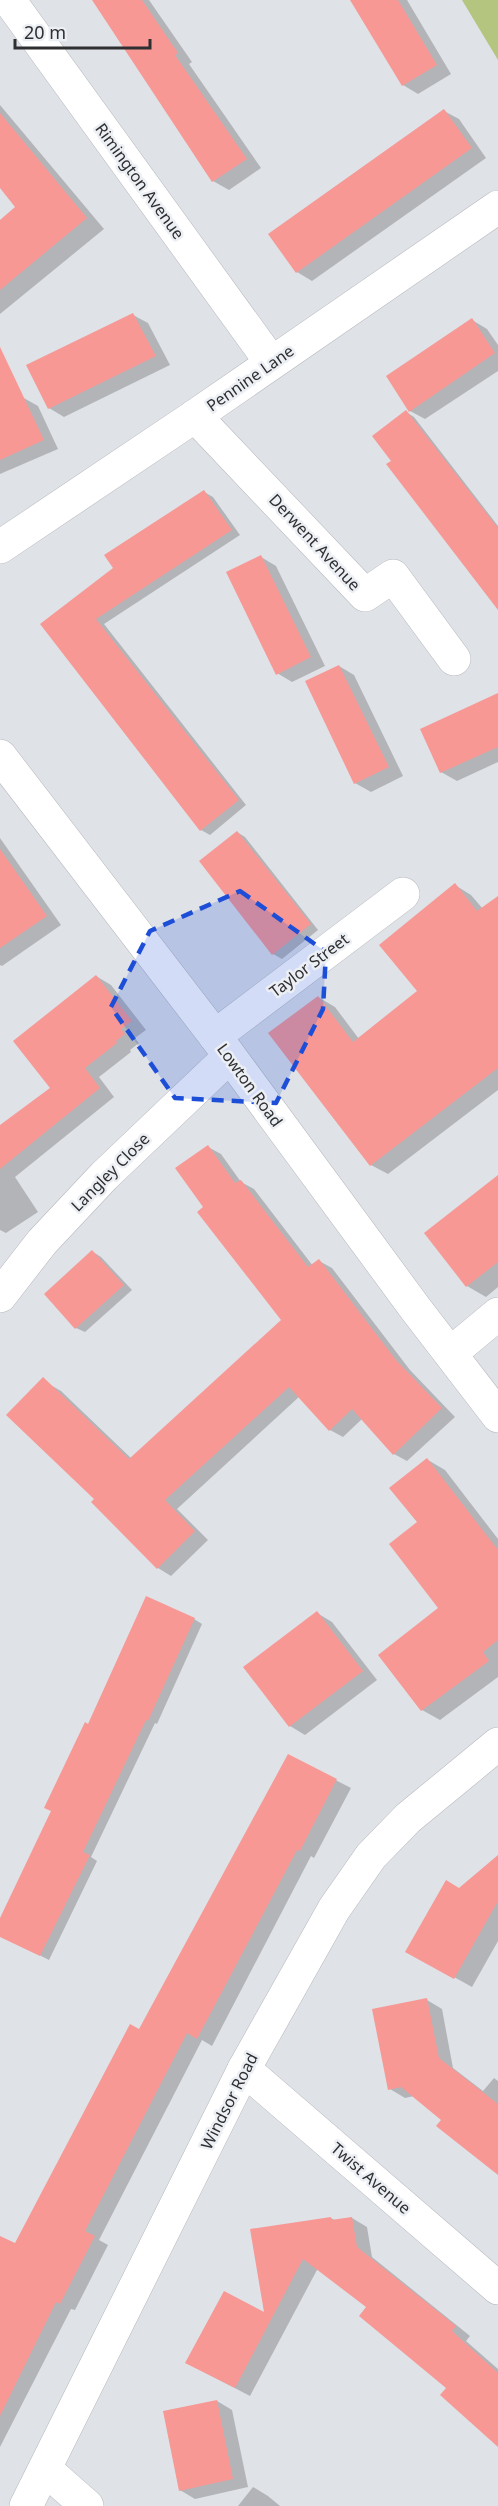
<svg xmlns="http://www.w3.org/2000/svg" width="498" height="2506" viewBox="0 0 498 2506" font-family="'Noto Sans',sans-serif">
  <rect width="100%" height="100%" fill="#dfe2e7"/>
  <!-- green -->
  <polygon fill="#b4c580" points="462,0 498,0 498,60"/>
  <!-- shadow -->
  <g fill="#0003">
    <polygon points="93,0 149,0 192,62 189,64 261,168 229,190 213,181"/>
    <polygon points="352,0 407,0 451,74 418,94 403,85"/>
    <polygon points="0,105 104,229 0,314 0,222 17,207 0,186"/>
    <polygon points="444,111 459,119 486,158 312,281 297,272"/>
    <polygon points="133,315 148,323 170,365 64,417 49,408"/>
    <polygon points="472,320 487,329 498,345 498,371 425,419 410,411"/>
    <polygon points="22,397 38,406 58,449 0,474 0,407"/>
    <polygon points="406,412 414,417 498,526 498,608 393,461"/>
    <polygon points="204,492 213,497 240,535 104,624 246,805 210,835 201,830 42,625 115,568"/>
    <polygon points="261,557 276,566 325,666 292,682 277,673"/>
    <polygon points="339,666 354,675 403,776 371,792 355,783"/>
    <polygon points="498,695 498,762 457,781 441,772"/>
    <polygon points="237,832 245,837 318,930 282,959 273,954 201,861"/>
    <polygon points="0,838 61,925 2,966 0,965"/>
    <polygon points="455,885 471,895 483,909 498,898 498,1090 388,1174 371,1165 318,997 335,1007 359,1039 419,991"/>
    <polygon points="96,976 111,985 146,1030 135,1038 139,1043 130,1050 131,1052 99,1077 114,1097 15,1177 38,1212 6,1233 0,1230 0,1127 52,1088"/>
    <polygon points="208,1147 221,1154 241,1182 254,1189 313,1266 319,1261 332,1268 410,1370 455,1417 407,1461 394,1454 362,1419 343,1437 330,1430 300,1396 177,1509 208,1540 171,1576 158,1568 93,1502 96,1499 47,1383 61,1391 131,1458 283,1320 205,1208"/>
    <polygon points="498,1177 498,1287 486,1297 467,1286"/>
    <polygon points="93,1252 101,1257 132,1290 85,1332 76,1328"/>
    <polygon points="428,1460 445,1470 498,1539 498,1677 440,1720 422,1710 440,1608"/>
    <polygon points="317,1613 332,1622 377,1680 305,1735 290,1726"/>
    <polygon points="194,1619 202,1624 157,1724 155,1723 91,1857 97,1861 49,1960 0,1935 0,1921 53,1811 89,1726"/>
    <polygon points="289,1756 351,1788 314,1858 311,1856 212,2046 202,2040 99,2240 108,2245 75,2310 71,2309 0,2447 0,2293"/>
    <polygon points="498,1857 498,1941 472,1987 407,1951 459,1890"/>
    <polygon points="427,2000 442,2009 453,2068 483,2091 494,2078 498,2081 498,2173 443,2120 414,2096 405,2098 390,2089"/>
    <polygon points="331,2218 336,2221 352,2218 367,2227 372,2257 470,2336 466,2341 498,2369 498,2445 448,2388 368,2307 318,2268 250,2396 202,2371 266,2314 252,2231"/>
    <polygon points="217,2401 232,2410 248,2487 195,2499 180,2490"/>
    <polygon points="253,2487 268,2496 280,2506 238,2506"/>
  </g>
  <!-- building -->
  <g fill="#f79895">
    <polygon points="92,0 142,0 178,53 175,55 247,159 212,182"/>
    <polygon points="350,0 398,0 437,65 402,86"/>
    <polygon points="444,109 472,148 296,273 268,234"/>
    <polygon points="0,113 87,218 0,290 0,220 15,207 0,188"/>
    <polygon points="133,313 156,356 48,409 26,365"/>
    <polygon points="472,318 495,353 409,412 386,376"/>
    <polygon points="0,347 44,440 0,460"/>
    <polygon points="406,410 498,528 498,610 386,464 391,461 372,436"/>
    <polygon points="204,490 232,530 96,619 239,800 200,831 40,624 113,568 104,555"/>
    <polygon points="261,555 311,657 276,675 226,572"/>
    <polygon points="339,665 389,767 354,784 305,681"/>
    <polygon points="498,693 498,747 440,773 420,729"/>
    <polygon points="237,831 311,924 272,955 199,861"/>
    <polygon points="0,849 47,916 0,948"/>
    <polygon points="455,883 477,911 498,896 498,1068 370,1166 268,1033 318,996 353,1042 417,991 379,945"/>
    <polygon points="96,975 132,1021 121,1029 125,1034 116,1041 117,1043 85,1068 100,1088 0,1169 0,1125 50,1088 13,1041"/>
    <polygon points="208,1145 235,1183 241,1180 308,1267 319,1259 396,1360 442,1408 393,1455 352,1409 329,1431 289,1387 165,1500 195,1531 157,1569 91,1502 94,1499 6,1415 43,1377 129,1459 281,1320 197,1212 203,1207 175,1168"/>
    <polygon points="498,1175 498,1262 466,1287 424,1233"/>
    <polygon points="92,1250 124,1285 75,1329 44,1294"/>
    <polygon points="427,1458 498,1550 498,1640 483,1652 489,1661 421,1711 378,1655 438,1608 389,1544 417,1522 389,1488"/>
    <polygon points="146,1596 195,1618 148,1721 146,1720 83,1852 90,1855 40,1956 0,1937 0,1918 51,1811 44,1808 85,1722 88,1724"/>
    <polygon points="317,1611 363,1671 289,1727 243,1667"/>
    <polygon points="288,1754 337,1779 300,1851 297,1850 197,2039 187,2033 85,2231 95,2236 60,2304 56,2302 0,2416 0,2236 15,2243 130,2024 139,2029"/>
    <polygon points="498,1855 498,1901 454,1979 405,1952 446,1880 459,1888"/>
    <polygon points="427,1998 439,2058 498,2104 498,2175 436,2126 441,2120 401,2087 388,2090 372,2009"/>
    <polygon points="331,2217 331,2220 352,2217 357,2247 456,2326 452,2331 498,2373 498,2447 440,2395 446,2388 359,2316 366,2307 303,2259 235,2388 185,2363 224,2291 264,2312 250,2229"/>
    <polygon points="217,2400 233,2479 179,2491 163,2411"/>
  </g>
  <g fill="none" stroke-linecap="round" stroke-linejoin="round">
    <defs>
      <g id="minor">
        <polyline points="9,0 271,362"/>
        <polyline points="195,416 365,595 393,576 454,659"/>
        <polyline points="0,547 195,416 498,207"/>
        <polyline points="215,1036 403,894"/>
        <polyline points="0,1296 42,1242 104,1176 229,1057"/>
        <polyline points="451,1353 498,1314"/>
        <polyline points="244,2069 498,2288"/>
        <polyline points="45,2469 87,2506"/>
        <polyline points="26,2506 244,2069 334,1909 371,1856 408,1818 498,1744"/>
      </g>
      <polyline id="secondary" points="0,756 215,1036 415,1308 498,1416"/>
    </defs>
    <!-- minor casing -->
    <use href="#minor" stroke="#b6b8bd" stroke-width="34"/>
    <!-- secondary casing -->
    <use href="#secondary" stroke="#b6b8bd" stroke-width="34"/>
    <!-- minor -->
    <use href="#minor" stroke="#fff" stroke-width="33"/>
    <!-- secondary -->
    <use href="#secondary" stroke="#fff" stroke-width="33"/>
  </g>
  <!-- marked area -->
  <path fill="#1d4ed8" fill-opacity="0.2" stroke="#1d4ed8" stroke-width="4.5" stroke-dasharray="12 8" stroke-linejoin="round" d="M240 891 326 952 323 1009 276 1103 175 1098 111 1007 150 931Z"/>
  <g text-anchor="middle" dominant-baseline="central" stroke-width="5" stroke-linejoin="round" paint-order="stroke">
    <!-- street labels -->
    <g font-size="16" fill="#2e2f31" stroke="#eceff4">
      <text transform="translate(140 181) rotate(54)">Rimington Avenue</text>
      <text transform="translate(250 378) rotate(-35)">Pennine Lane</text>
      <text transform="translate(315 542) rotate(47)">Derwent Avenue</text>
      <text transform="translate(309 965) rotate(-37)">Taylor Street</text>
      <text transform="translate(250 1085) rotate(54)">Lowton Road</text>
      <text transform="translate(110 1172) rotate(-45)">Langley Close</text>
      <text transform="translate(229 2101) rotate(-63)">Windsor Road</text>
      <text transform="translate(371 2178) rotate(41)">Twist Avenue</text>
    </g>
  </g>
  <!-- scale -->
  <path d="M15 39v9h135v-9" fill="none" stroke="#2e2f31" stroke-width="3"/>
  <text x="24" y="39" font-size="18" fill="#2e2f31" stroke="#eceff4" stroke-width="4.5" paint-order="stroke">20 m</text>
</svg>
